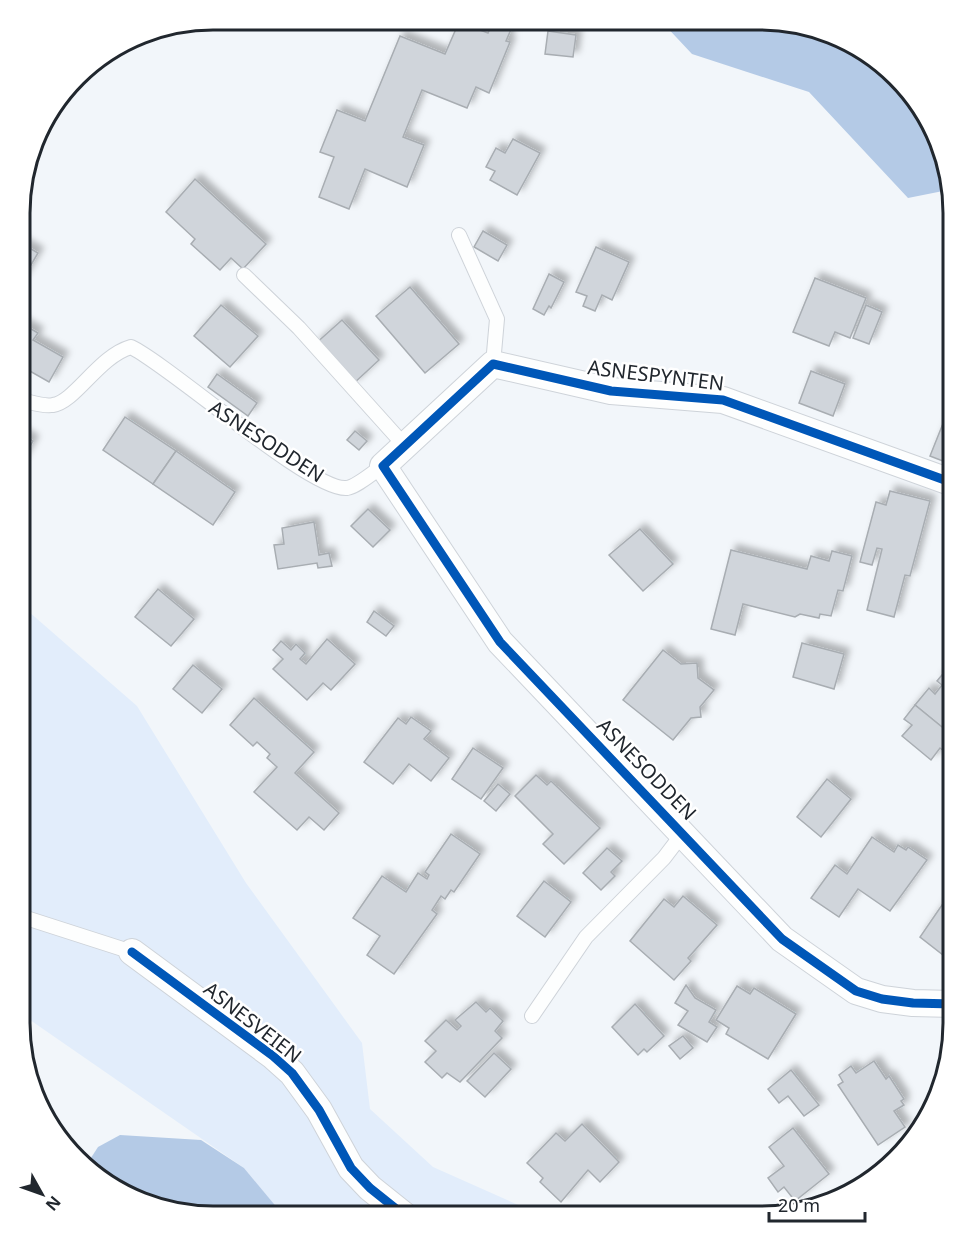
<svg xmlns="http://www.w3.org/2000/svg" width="973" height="1236" viewBox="0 0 973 1236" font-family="'Noto Sans',sans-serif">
  <defs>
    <filter id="shadow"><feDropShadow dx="5.5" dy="-5.5" stdDeviation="3" flood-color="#0004"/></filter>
  </defs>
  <rect width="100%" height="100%" fill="#f2f6fa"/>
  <!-- green -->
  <polygon fill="#e2edfb" points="20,604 137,706 246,883 362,1043 370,1109 433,1167 543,1216 284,1216 244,1168 20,1013"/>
  <!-- water -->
  <g fill="#b4cae6">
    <polygon points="661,21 786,21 868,52 928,116 948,190 908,198 809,92 692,54"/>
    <polygon points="120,1135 201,1140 244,1168 284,1216 200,1216 106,1184 87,1164 98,1147"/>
  </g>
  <!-- building -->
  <g fill="#d0d5db" stroke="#a8adb2" stroke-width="1.5" filter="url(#shadow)">
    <polygon points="494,20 515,20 506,41 510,42 489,93 476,87 467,108 422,90 403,137 424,145 407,187 365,169 349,209 319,197 334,157 320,152 337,110 365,121 400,36 445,54 459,22 488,33"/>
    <polygon points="548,31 576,35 573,57 545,54"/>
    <polygon points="513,139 540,153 517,195 490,180 495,171 486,167 496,148 505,153"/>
    <polygon points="195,179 266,244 243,269 231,258 220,270 191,244 195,239 166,212"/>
    <polygon points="483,231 507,245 498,261 474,247"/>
    <polygon points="21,243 38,253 21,282"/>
    <polygon points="596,247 629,262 612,300 602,295 595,311 583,306 587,296 576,292"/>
    <polygon points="549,274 564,282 551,308 549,306 544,315 533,309"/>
    <polygon points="815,278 866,298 850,338 835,332 829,346 793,332"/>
    <polygon points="410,287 459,344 425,373 376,316"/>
    <polygon points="221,305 258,336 230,367 194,336"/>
    <polygon points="866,305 882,312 869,344 853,338"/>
    <polygon points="342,320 379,360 352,385 314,345"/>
    <polygon points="21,323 38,333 33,340 63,357 49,382 21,366"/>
    <polygon points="811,371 845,384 833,416 799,403"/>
    <polygon points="217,374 257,403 248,416 208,387"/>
    <polygon points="125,417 176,451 153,484 103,450"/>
    <polygon points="944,421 953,425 953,465 930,456"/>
    <polygon points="355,431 367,441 359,450 347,440"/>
    <polygon points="21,433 33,441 21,463"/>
    <polygon points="176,451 235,492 213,525 153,484"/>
    <polygon points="890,491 930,501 910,576 905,575 894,617 867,610 882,549 877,548 872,565 860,562 876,502 886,505"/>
    <polygon points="368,509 390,530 373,547 351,526"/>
    <polygon points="314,522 319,555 329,553 332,566 318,568 317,563 278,569 274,545 284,544 282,528"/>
    <polygon points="640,529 673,564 643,591 609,555"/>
    <polygon points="731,550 807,569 811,556 829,561 832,551 852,556 843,591 838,590 831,616 820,614 819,618 800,614 795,617 743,604 735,635 711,629"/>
    <polygon points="158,589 194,619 171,646 135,617"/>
    <polygon points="374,611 394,626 386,636 367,622"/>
    <polygon points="327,639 355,664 331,690 323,683 307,700 273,669 283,659 273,650 281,641 291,650 296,644 305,653 300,659 306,664"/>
    <polygon points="802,643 844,654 834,689 793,677"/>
    <polygon points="663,650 681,664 697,663 698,678 714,690 700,707 701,717 691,718 673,740 623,700"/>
    <polygon points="951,664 953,666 953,694 937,681"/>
    <polygon points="193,665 222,689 202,713 173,689"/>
    <polygon points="942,685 953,694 953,736 915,705 929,688 935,694"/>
    <polygon points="254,698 314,752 295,773 339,813 324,830 309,817 297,830 254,792 277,767 267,758 270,754 257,742 253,746 230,725"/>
    <polygon points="915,705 953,736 953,754 951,757 940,748 931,760 902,736 912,725 904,719"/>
    <polygon points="411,717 431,731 424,739 449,758 431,781 409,764 393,784 364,762 398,718 406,724"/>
    <polygon points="473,748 503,768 481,799 452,779"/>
    <polygon points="536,775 547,785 551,781 600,828 564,864 543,844 553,834 515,796"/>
    <polygon points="827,779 851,799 821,837 797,817"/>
    <polygon points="498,784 510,794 496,811 484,801"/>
    <polygon points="451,834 480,854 454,892 451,890 445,899 441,896 432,910 437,914 394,974 367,955 380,936 353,918 382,876 406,892 418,873 427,879 429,875 425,872"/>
    <polygon points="872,837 894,852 898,845 906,850 908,847 927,860 890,911 858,889 839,917 811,898 835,865 847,874"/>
    <polygon points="607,848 622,861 611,872 615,876 601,890 583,873"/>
    <polygon points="544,881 571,902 545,937 517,916"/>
    <polygon points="953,889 953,961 952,962 920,937"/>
    <polygon points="683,896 717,925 688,958 691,961 674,980 630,941 664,899 674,907"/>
    <polygon points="686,985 695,998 716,1010 709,1022 717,1027 707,1042 678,1025 688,1011 675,1003"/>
    <polygon points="737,986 750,994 754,988 796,1014 768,1059 726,1034 729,1028 716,1020"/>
    <polygon points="476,1002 486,1012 490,1008 503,1021 495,1031 502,1038 460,1082 447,1073 442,1078 425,1062 436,1051 425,1041 446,1020 457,1030 461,1026 455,1020"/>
    <polygon points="635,1004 664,1036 647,1052 644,1049 638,1055 612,1027"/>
    <polygon points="683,1036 693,1048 680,1059 669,1046"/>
    <polygon points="494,1053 511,1069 485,1097 467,1081"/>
    <polygon points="874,1061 886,1079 889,1076 904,1099 901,1101 904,1105 894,1111 905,1127 878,1145 838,1085 843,1082 839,1075 851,1066 856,1073"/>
    <polygon points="791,1070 819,1105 804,1116 788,1096 779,1103 768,1089"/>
    <polygon points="582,1124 619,1162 600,1182 588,1170 561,1202 540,1182 543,1178 527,1163 556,1133 565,1141"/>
    <polygon points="793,1128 829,1174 795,1201 784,1187 778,1192 768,1178 784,1166 769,1147"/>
  </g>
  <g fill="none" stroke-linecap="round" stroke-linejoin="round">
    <defs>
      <g id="service">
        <polyline points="459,235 497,319 493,364"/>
        <polyline points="244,275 299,328 405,446"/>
        <path d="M21 400C31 402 43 407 53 405 75 402 99 356 131 347 172 367 312 492 347 488 358 486 373 472 383 466"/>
        <polyline points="20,916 132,952"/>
        <polyline points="532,1016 586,937 664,858 683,833"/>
      </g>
      <g id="minor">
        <polyline points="132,952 273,1056 292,1073 319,1110 351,1168 370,1188 405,1216"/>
        <polyline points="953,1004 913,1003 882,999 856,991 782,939 500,642 383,466 493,364 611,391 723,400 953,483"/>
      </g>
    </defs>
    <!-- service casing -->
    <use href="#service" stroke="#ced3d9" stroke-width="16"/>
    <!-- minor casing -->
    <use href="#minor" stroke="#ced3d9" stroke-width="28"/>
    <!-- service -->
    <use href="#service" stroke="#fdfefe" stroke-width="14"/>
    <!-- minor -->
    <use href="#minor" stroke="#fdfefe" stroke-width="26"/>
    <defs>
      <g id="cycleway">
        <polyline points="132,952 273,1056 292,1073 319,1110 351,1168 370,1188 405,1216"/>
        <polyline points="953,1004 913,1003 882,999 856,991 782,939 500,642 383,466 493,364 611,391 723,400 953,483"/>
      </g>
    </defs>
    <!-- cycleway casing -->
    <use href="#cycleway" stroke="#fff" stroke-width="13"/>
    <!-- cycleway -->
    <use href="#cycleway" stroke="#0057b8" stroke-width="9"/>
  </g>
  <g text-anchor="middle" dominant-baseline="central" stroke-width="5" stroke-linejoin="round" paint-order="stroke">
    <!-- street labels -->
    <g font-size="20" fill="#21272e" stroke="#fff">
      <text transform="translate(656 375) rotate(7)">ASNESPYNTEN</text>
      <text transform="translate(267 441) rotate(33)">ASNESODDEN</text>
      <text transform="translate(647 769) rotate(46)">ASNESODDEN</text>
      <text transform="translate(253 1022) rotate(38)">ASNESVEIEN</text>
    </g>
  </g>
  <!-- crop -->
  <path d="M0 0H973V1236H0ZM213 30H760A183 183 0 0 1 943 213V1023A183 183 0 0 1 760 1206H213A183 183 0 0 1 30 1023V213A183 183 0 0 1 213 30Z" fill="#fff" fill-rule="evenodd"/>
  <path fill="none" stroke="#21272e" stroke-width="3" d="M213 30H760A183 183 0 0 1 943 213V1023A183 183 0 0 1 760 1206H213A183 183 0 0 1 30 1023V213A183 183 0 0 1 213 30Z"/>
  <!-- north arrow -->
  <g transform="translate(42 1194) rotate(130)" stroke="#ffffff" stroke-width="4.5" paint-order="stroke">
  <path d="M0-4.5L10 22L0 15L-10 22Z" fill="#21272e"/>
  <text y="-9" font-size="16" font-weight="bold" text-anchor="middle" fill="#21272e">N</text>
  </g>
  <!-- scale -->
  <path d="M769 1212v9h96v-9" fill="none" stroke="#21272e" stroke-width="3"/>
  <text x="778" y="1212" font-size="18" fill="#21272e" stroke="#ffffff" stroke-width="4.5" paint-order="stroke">20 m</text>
</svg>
